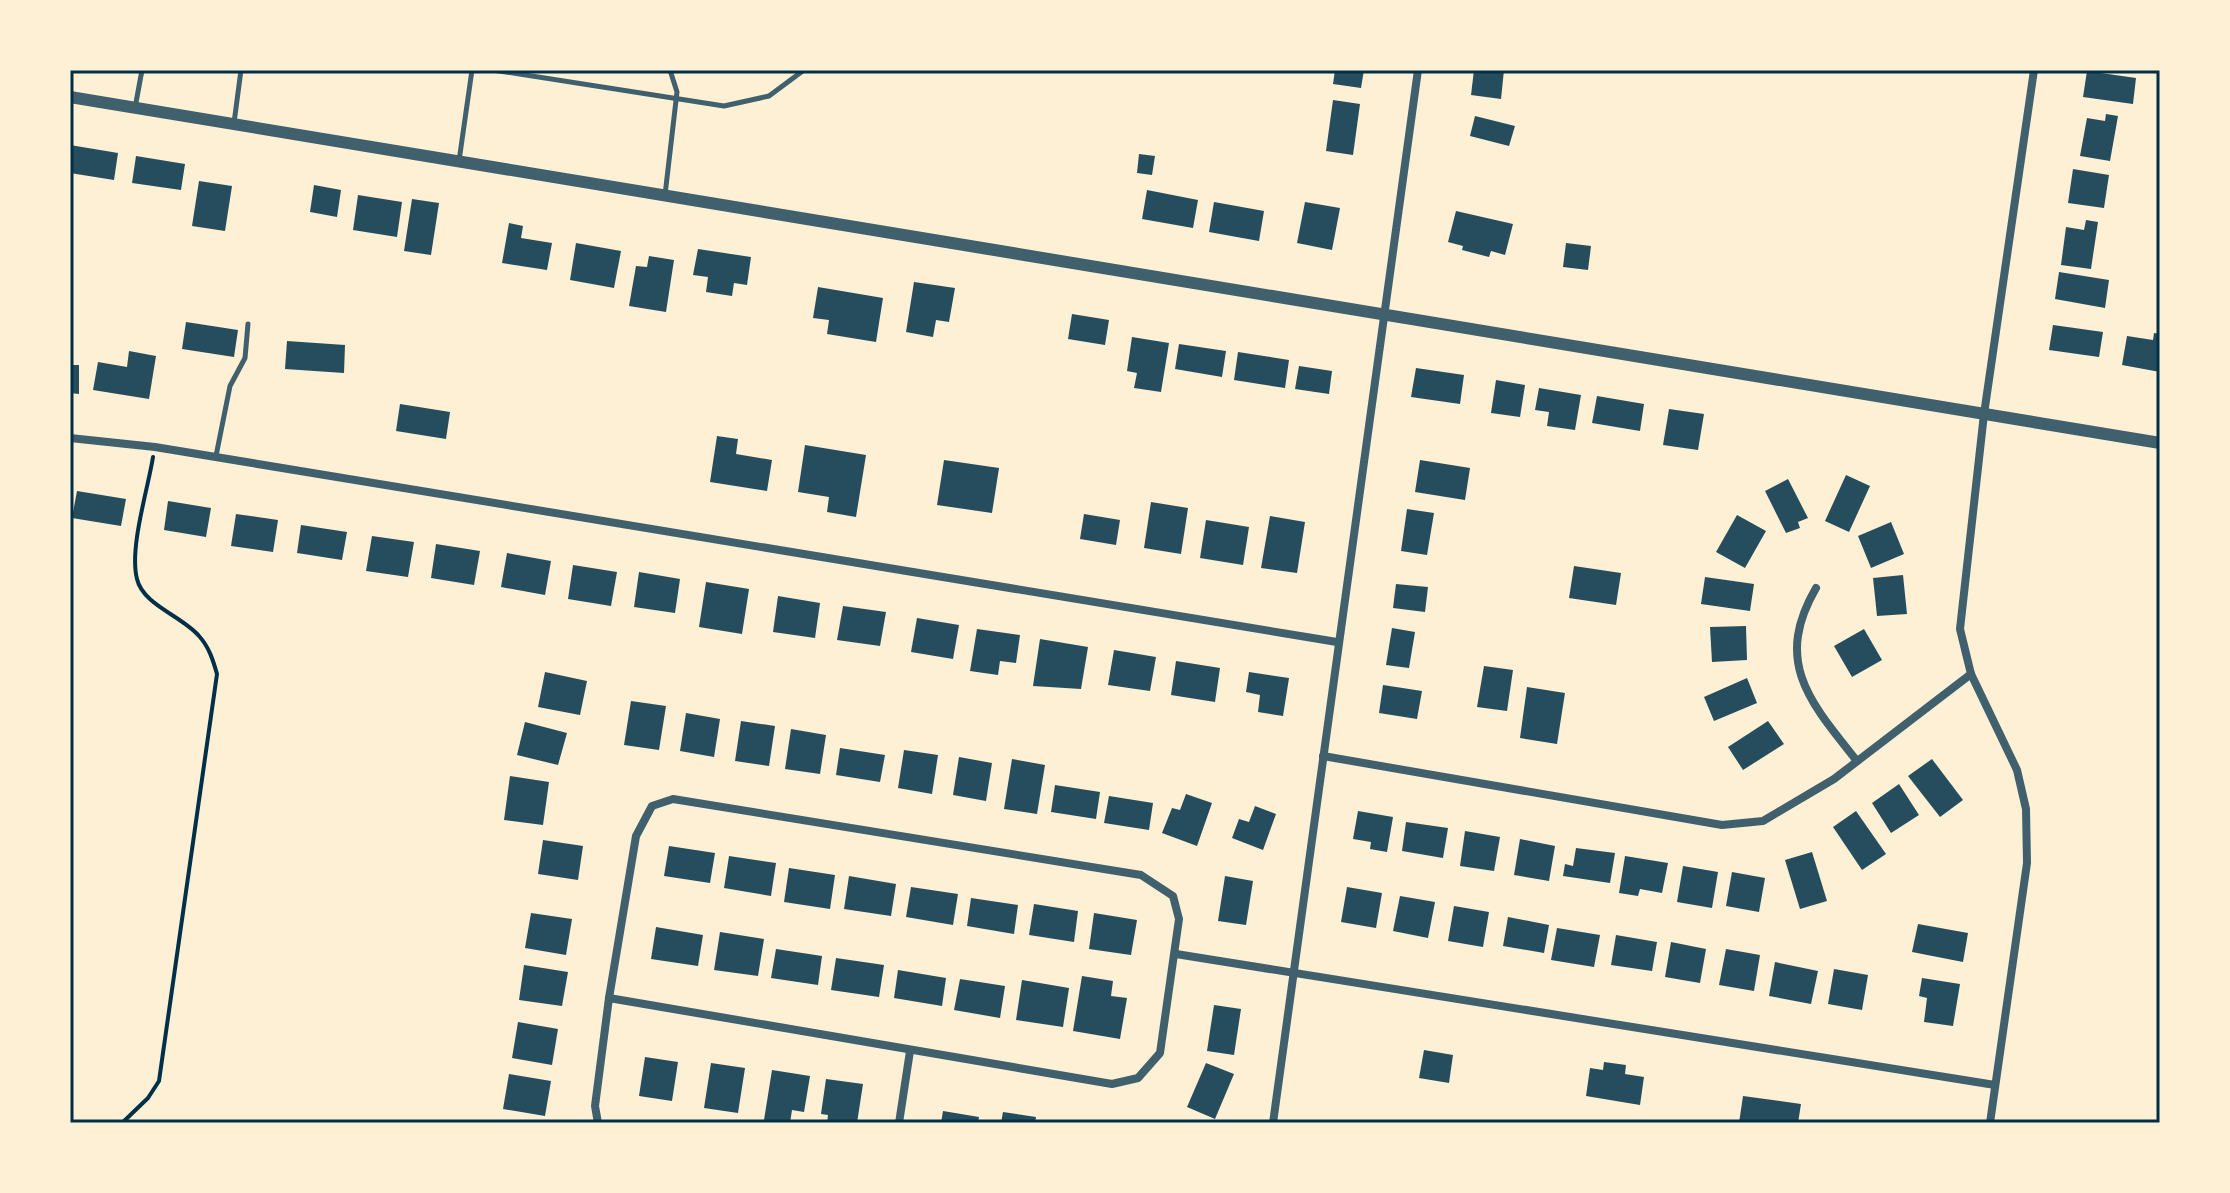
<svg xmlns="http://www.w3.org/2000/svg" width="2230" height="1193" viewBox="0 0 2230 1193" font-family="Helvetica,sans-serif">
  <rect width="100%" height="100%" fill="#fdf0d5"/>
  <!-- building -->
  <g fill="#264d5e">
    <polygon points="1335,70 1364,70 1361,88 1333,84"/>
    <polygon points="1474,70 1504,70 1501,99 1471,95"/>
    <polygon points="2087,71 2136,78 2133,104 2083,97"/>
    <polygon points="1333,100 1360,104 1353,155 1326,151"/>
    <polygon points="2106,114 2118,116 2110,161 2080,156 2087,118 2105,121"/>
    <polygon points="1475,116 1515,126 1509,146 1470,136"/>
    <polygon points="70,145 118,153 114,180 70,173"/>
    <polygon points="1139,154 1155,156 1152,175 1137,173"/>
    <polygon points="136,156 185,164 181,190 132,183"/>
    <polygon points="2073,169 2109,175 2104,208 2068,203"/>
    <polygon points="199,181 232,186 225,231 192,226"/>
    <polygon points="314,185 341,190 337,217 310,212"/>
    <polygon points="1147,190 1198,200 1193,228 1142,219"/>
    <polygon points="358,195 402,202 397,237 353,230"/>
    <polygon points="412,199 439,203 431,255 404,251"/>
    <polygon points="1214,202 1264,211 1259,241 1209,232"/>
    <polygon points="1305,202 1340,208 1332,250 1297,243"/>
    <polygon points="1456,211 1513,224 1505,255 1491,251 1489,257 1462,250 1463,246 1448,242"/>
    <polygon points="2086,220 2098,222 2091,269 2061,265 2066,227 2084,230"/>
    <polygon points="509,223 523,226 521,238 552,243 547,270 502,263"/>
    <polygon points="576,243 621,251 614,288 570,280"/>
    <polygon points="1566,243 1591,246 1588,270 1563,267"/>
    <polygon points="698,249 751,257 747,285 734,283 732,296 706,292 708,277 693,275"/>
    <polygon points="649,256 674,260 666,312 629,306 636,266 647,267"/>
    <polygon points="2059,272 2109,280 2105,308 2055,299"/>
    <polygon points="914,282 955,288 949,322 936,320 933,337 906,332"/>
    <polygon points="818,287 883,298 876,342 827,334 829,320 813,318"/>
    <polygon points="1072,314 1109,320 1105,345 1068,339"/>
    <polygon points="186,322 238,330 234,357 182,349"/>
    <polygon points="2053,325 2103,332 2099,357 2049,350"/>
    <polygon points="2154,333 2160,334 2160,372 2122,365 2127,336 2153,340"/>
    <polygon points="1132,337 1169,343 1161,392 1134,388 1137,373 1127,371"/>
    <polygon points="287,341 345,345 344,373 285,369"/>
    <polygon points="1179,344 1226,351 1222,377 1175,369"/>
    <polygon points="129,351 156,356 149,399 93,390 98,362 127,367"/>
    <polygon points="1238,352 1289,360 1285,388 1234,380"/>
    <polygon points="70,365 79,365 79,394 70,393"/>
    <polygon points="1299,366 1332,371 1329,394 1295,389"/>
    <polygon points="1416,368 1464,375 1460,404 1411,397"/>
    <polygon points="1496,380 1525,385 1520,417 1491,413"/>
    <polygon points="1539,388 1581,395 1575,430 1547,426 1549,412 1535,410"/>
    <polygon points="1597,396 1644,404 1640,431 1592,423"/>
    <polygon points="400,404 450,412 446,439 396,431"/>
    <polygon points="1669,409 1704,414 1698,450 1663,445"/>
    <polygon points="717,436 738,439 736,454 772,460 767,491 710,482"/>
    <polygon points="805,445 866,455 856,517 827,512 829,497 798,492"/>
    <polygon points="944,460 999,468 992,513 937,505"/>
    <polygon points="1420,460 1470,468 1465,500 1415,492"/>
    <polygon points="1846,475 1870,486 1849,532 1825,521"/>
    <polygon points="1788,479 1808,518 1798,522 1800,528 1786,533 1765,491"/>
    <polygon points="77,491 126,499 121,526 72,518"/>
    <polygon points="168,501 211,508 206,537 164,530"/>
    <polygon points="1151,502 1188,508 1181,554 1144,548"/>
    <polygon points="1407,509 1434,513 1427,555 1401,551"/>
    <polygon points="236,514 278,520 273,552 231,546"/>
    <polygon points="1084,514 1120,520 1116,545 1080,539"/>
    <polygon points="1737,515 1766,531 1745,568 1716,552"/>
    <polygon points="1270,516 1305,522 1297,573 1261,568"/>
    <polygon points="1206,520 1249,527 1243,565 1200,558"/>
    <polygon points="1891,522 1904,554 1871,568 1858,536"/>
    <polygon points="301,525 347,532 342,560 297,553"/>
    <polygon points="372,536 414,542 408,577 366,571"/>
    <polygon points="436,544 480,551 474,585 431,578"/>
    <polygon points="507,553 551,561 545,595 501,587"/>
    <polygon points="573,565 617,572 611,606 568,599"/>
    <polygon points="1574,566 1621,573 1616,605 1569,598"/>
    <polygon points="639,572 680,579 675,613 634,607"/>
    <polygon points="1903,575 1907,614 1877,616 1873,578"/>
    <polygon points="1705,577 1754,584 1750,611 1701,604"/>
    <polygon points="706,582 749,589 742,634 699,627"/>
    <polygon points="1396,584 1428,587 1425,612 1393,608"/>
    <polygon points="778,596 820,603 815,638 773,632"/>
    <polygon points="843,606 886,612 880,646 837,640"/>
    <polygon points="917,618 959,625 953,659 911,652"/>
    <polygon points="1746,626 1747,660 1712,662 1710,627"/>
    <polygon points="1392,628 1415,632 1409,668 1386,665"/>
    <polygon points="977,629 1020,635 1016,663 1000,661 998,675 970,671"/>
    <polygon points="1864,629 1882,660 1852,677 1834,646"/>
    <polygon points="1040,639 1088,647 1081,689 1033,686"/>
    <polygon points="1114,650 1156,657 1150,691 1108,685"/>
    <polygon points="1176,661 1220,668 1215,702 1171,695"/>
    <polygon points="1484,666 1513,670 1507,711 1477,707"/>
    <polygon points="545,672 587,681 580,715 538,707"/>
    <polygon points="1249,672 1289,678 1283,716 1258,712 1260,695 1246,692"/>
    <polygon points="1747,678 1757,703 1714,721 1704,697"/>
    <polygon points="1383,685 1422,691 1417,719 1379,713"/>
    <polygon points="1527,687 1565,693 1557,744 1520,738"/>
    <polygon points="631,701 666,706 659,750 624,745"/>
    <polygon points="686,713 720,719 714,757 680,751"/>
    <polygon points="741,721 775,726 769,766 735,761"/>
    <polygon points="1768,721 1784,744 1743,770 1728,747"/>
    <polygon points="525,722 567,733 558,765 517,755"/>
    <polygon points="791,729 826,735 820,774 785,769"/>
    <polygon points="840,748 885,755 880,782 836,775"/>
    <polygon points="904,750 938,755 932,794 898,788"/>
    <polygon points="959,757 992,763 986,801 953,795"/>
    <polygon points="1012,759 1045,765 1037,814 1004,809"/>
    <polygon points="1932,759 1963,800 1940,817 1908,776"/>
    <polygon points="510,776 549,782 543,825 504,820"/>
    <polygon points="1899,784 1919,815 1891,833 1872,803"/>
    <polygon points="1055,785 1100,792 1096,819 1051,812"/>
    <polygon points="1186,794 1212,803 1197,846 1162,833 1172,808 1180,810"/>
    <polygon points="1109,796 1153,803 1149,830 1104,823"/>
    <polygon points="1255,806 1276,814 1263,850 1232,838 1239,819 1249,822"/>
    <polygon points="1358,811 1393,817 1387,852 1370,849 1371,842 1353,839"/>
    <polygon points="1856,811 1886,854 1862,870 1833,827"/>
    <polygon points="1406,822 1448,828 1443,858 1402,851"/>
    <polygon points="1465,831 1500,837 1494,871 1460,866"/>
    <polygon points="1520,839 1555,846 1549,881 1514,875"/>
    <polygon points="543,840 583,846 578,880 538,874"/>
    <polygon points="669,846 715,853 710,883 664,876"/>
    <polygon points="1576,848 1615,853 1610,883 1563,876 1565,864 1573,866"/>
    <polygon points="1812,852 1827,901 1800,909 1785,860"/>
    <polygon points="729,856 776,863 771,896 724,888"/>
    <polygon points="1625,856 1668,863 1662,893 1640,889 1638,896 1619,893"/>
    <polygon points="1683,866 1718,872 1712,908 1677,902"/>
    <polygon points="789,868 835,875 830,909 784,902"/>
    <polygon points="1732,872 1765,878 1759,912 1726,906"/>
    <polygon points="849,876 896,884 891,916 844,909"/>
    <polygon points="1225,876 1253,881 1246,925 1218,921"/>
    <polygon points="911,887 958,894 953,925 906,917"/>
    <polygon points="1347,887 1382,893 1376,928 1341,922"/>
    <polygon points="1400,896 1435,902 1428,938 1393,931"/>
    <polygon points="971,898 1018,905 1014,934 967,926"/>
    <polygon points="1034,904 1078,911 1074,942 1029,935"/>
    <polygon points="1454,906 1489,912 1483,947 1448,941"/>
    <polygon points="531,913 572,919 566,955 525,948"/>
    <polygon points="1094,913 1137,920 1131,955 1089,949"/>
    <polygon points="1508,917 1549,925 1544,953 1503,946"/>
    <polygon points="1918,924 1968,933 1963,962 1912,952"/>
    <polygon points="656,927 703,935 698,966 651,959"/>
    <polygon points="1557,928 1600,935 1594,967 1551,960"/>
    <polygon points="720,932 764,939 758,976 714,970"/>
    <polygon points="1616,935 1657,942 1652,971 1611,965"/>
    <polygon points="1671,942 1706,949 1700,983 1665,977"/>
    <polygon points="776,949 822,956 818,985 771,978"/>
    <polygon points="1726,949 1760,955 1754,991 1719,985"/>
    <polygon points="836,958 884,965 879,997 831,990"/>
    <polygon points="1775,962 1818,971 1811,1004 1769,996"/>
    <polygon points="524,965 568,972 562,1006 519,1000"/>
    <polygon points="1834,969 1868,975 1862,1010 1828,1004"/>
    <polygon points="898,970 946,978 942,1006 894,998"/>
    <polygon points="1082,976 1113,981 1111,996 1127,998 1120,1039 1073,1031"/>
    <polygon points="1922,978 1960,984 1953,1026 1924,1022 1927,998 1919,996"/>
    <polygon points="960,979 1005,986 1000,1018 954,1010"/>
    <polygon points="1022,980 1069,988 1063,1027 1016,1020"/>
    <polygon points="1214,1005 1241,1009 1234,1055 1207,1051"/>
    <polygon points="518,1022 558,1029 552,1065 512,1058"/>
    <polygon points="1424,1050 1453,1055 1449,1083 1419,1078"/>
    <polygon points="645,1057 678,1062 672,1101 639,1096"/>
    <polygon points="1604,1062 1626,1065 1625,1074 1644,1077 1640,1105 1586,1096 1590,1068 1603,1070"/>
    <polygon points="711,1063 745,1068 738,1113 704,1108"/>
    <polygon points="1206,1063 1234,1074 1215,1119 1187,1107"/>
    <polygon points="772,1070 810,1076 804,1112 792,1110 790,1123 764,1120"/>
    <polygon points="509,1074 551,1081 545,1116 503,1109"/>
    <polygon points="826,1079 863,1084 857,1123 827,1123 828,1115 821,1114"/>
    <polygon points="1743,1096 1801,1104 1798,1123 1739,1123"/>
    <polygon points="943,1111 979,1117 978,1123 941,1123"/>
    <polygon points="1003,1112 1036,1117 1035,1123 1001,1123"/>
  </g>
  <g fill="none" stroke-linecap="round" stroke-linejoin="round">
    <!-- path -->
    <path stroke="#003049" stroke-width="4" d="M122 1123 148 1098 159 1081 217 674C213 660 209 647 199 636 182 616 143 605 137 579 129 548 148 489 153 457"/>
    <!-- service -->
    <g stroke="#3f606c" stroke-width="5">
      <polyline points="493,70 724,106 769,96 804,70"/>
      <polyline points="135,108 142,70"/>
      <polyline points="234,123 241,70"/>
      <polyline points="459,161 472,70"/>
      <polyline points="665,195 677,92 670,70"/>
      <polyline points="216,456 230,386 245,358 248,324"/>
    </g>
    <!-- minor -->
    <g stroke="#3f606c" stroke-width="8">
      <polyline points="70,438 155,447 1337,642"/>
      <path d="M1816 588C1773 662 1810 702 1857 761"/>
      <polyline points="1323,756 1722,825 1763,821 1834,779 1971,674"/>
      <polygon points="673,799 1141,875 1173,896 1179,919 1160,1053 1138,1078 1112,1084 609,998 636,836 652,806"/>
      <polyline points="1176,954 1995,1085"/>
      <polyline points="598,1123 595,1106 609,998"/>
      <polyline points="899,1123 910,1051"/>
      <polyline points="1273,1123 1418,70"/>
      <polyline points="1990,1123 2027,863 2026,809 2017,770 1971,674 1960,629 1984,414 2034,70"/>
    </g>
    <!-- tertiary -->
    <polyline stroke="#3f606c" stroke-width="12" points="70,97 2160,443"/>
  </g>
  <!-- border -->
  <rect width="2230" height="1193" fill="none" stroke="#fdf0d5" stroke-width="144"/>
  <rect x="72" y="72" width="2086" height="1049" fill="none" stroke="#003049" stroke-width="3"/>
</svg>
